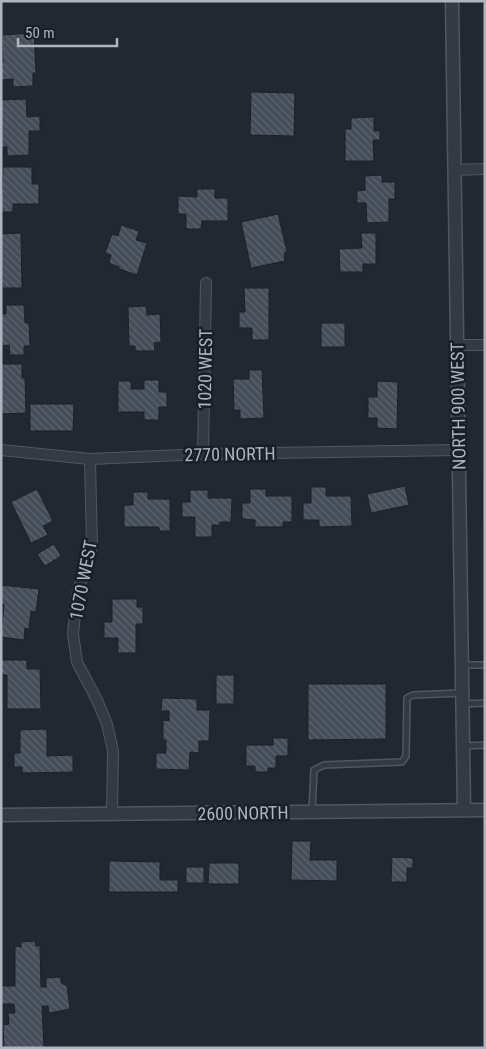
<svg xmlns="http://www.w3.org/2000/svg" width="486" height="1049" viewBox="0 0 486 1049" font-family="'Roboto Condensed',sans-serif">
  <defs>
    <pattern id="building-back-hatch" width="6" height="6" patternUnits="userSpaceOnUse" patternTransform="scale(1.25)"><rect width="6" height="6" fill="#454d59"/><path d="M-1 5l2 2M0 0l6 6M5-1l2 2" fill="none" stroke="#5d646f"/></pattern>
  </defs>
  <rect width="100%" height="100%" fill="#212832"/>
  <!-- building -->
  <g fill="url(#building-back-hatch)" stroke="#1c2129">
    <polygon points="34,33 36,73 33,73 33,86 13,87 13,79 1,80 1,63 3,63 2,35"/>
    <polygon points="251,92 295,93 294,136 250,135"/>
    <polygon points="26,99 27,117 40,116 40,131 29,131 29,155 7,156 7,147 1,147 1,100"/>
    <polygon points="374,117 374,131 380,131 380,140 373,140 374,161 345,161 345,129 351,129 351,118"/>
    <polygon points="3,167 32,167 32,184 39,184 39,204 13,204 13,212 1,212"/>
    <polygon points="382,175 382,182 395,182 395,199 389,199 389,222 367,223 366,203 357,203 357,191 365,190 365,176"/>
    <polygon points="197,189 215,189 215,198 228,198 228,221 202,221 201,229 186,229 186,214 178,214 178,196 197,197"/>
    <polygon points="278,214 287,252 284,253 285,261 251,268 241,222"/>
    <polygon points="121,225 139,231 136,240 147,243 137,275 119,269 119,267 109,263 111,255 105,253 112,234 118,236"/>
    <polygon points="21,233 22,288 2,288 1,234"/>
    <polygon points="361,233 376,233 376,264 363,264 363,272 340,272 339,249 362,248"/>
    <polygon points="244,288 269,288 269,340 252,340 252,328 239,328 239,312 245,312"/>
    <polygon points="6,305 24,305 25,323 29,323 30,346 24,346 24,355 10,355 9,345 1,346 1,314 6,314"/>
    <polygon points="146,306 147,315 160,314 161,342 154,343 155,351 135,351 135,346 129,346 128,307"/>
    <rect x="321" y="323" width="24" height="24"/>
    <polygon points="1,364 22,364 22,378 25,378 26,413 1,414"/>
    <polygon points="249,370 262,370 264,418 240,419 240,410 234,410 233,379 249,379"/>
    <polygon points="144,380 159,380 159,392 167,392 167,407 159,407 159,420 144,420 144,412 118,412 118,381 131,381 131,389 144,389"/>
    <polygon points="377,381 398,382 397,429 377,428 377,418 368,418 368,397 377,397"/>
    <polygon points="30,404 74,404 73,431 30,431"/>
    <rect x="483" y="478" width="2" height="47"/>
    <polygon points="405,486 409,505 371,513 367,494"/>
    <polygon points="311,487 326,487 326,496 351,496 352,526 319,527 319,520 303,520 303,503 311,503"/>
    <polygon points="37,489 53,521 43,526 48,535 31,543 11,502"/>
    <polygon points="250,489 266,489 266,496 292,496 292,522 283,522 283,527 255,527 255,520 242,519 242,503 250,503"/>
    <polygon points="190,490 208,490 208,498 232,498 231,522 220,522 220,525 212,525 212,537 195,537 195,517 182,517 182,502 190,502"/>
    <polygon points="133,492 148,492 148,499 170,499 170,531 159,531 159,527 124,527 124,505 133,505"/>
    <polygon points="54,544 61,556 45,566 37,554"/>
    <polygon points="1,585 39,589 36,612 31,611 29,629 25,628 24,640 1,637 4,604 1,604"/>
    <polygon points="112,599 137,599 137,607 143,607 143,624 136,624 136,653 118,653 118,638 104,638 104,622 112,622"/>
    <polygon points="1,660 27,660 27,669 40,669 41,709 7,709 7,675 1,675"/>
    <rect x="216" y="675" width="18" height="29"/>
    <polygon points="308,684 386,684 386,739 308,740"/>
    <polygon points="162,698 197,699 197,710 210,710 209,741 199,741 199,753 190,752 189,770 156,769 156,753 166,753 166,740 163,740 163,720 169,721 169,711 161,711"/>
    <polygon points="47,729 47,756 73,755 73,772 22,773 22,767 14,767 14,753 20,753 20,730"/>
    <polygon points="273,738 288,738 288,756 276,756 276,768 268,768 268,772 255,772 255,766 246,766 246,745 273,745"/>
    <polygon points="292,841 311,841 310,860 337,860 337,881 291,880"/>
    <polygon points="392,857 413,858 413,868 407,868 407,882 391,882"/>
    <polygon points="109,861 160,862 160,880 178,880 178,892 109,892"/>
    <polygon points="209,863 239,863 239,884 208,884"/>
    <rect x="186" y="867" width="18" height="16"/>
    <polygon points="35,941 36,946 40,946 41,987 46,987 46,978 61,977 61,983 67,986 70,1009 49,1013 48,1006 42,1006 44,1048 4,1048 3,1025 9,1024 8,1013 15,1013 14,1004 1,1004 1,986 15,986 15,946 21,947 21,942"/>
  </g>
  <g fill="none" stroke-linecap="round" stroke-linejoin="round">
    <defs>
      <g id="service">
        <polyline points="462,665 485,665"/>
        <polyline points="463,704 485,703"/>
        <polyline points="464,746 485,745"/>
        <polyline points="312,811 314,770 324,765 402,762 406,756 407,698 413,695 462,693"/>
      </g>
      <g id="minor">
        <polyline points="454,170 485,169"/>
        <polyline points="457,345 485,345"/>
        <polyline points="1,450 90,459 203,454 458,450"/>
        <polyline points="203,454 206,283"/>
        <polyline points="90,459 92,547 77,594 73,634 77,662 97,700 107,724 113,751 112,814"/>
      </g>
      <g id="tertiary">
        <polyline points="452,1 464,810"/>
        <polyline points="1,815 485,810"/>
      </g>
    </defs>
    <!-- service casing -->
    <use href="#service" stroke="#515761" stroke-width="8"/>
    <!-- minor casing -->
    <use href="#minor" stroke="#515761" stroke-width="12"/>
    <!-- tertiary casing -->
    <use href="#tertiary" stroke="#515761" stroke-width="15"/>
    <!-- service -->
    <use href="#service" stroke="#343a43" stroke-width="5"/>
    <!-- minor -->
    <use href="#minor" stroke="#343a43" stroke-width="10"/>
    <!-- tertiary -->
    <use href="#tertiary" stroke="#343a43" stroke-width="12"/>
  </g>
  <g text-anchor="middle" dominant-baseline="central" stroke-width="5" stroke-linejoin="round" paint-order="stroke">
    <!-- street labels -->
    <g font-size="18" fill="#aeb4c0" stroke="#1a1f27">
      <text transform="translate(205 369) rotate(-89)">1020 WEST</text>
      <text transform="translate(458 406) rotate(-91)">NORTH 900 WEST</text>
      <text transform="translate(230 454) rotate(-1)">2770 NORTH</text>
      <text transform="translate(83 580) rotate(-79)">1070 WEST</text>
      <text transform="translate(243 813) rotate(-1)">2600 NORTH</text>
    </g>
  </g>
  <!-- border -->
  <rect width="486" height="1049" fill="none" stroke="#aeb4c0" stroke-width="5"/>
  <!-- scale -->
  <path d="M18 38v8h99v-8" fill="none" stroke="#aeb4c0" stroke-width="2.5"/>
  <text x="25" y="38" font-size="15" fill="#aeb4c0" stroke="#1a1f27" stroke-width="4" paint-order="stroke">50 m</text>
</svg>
